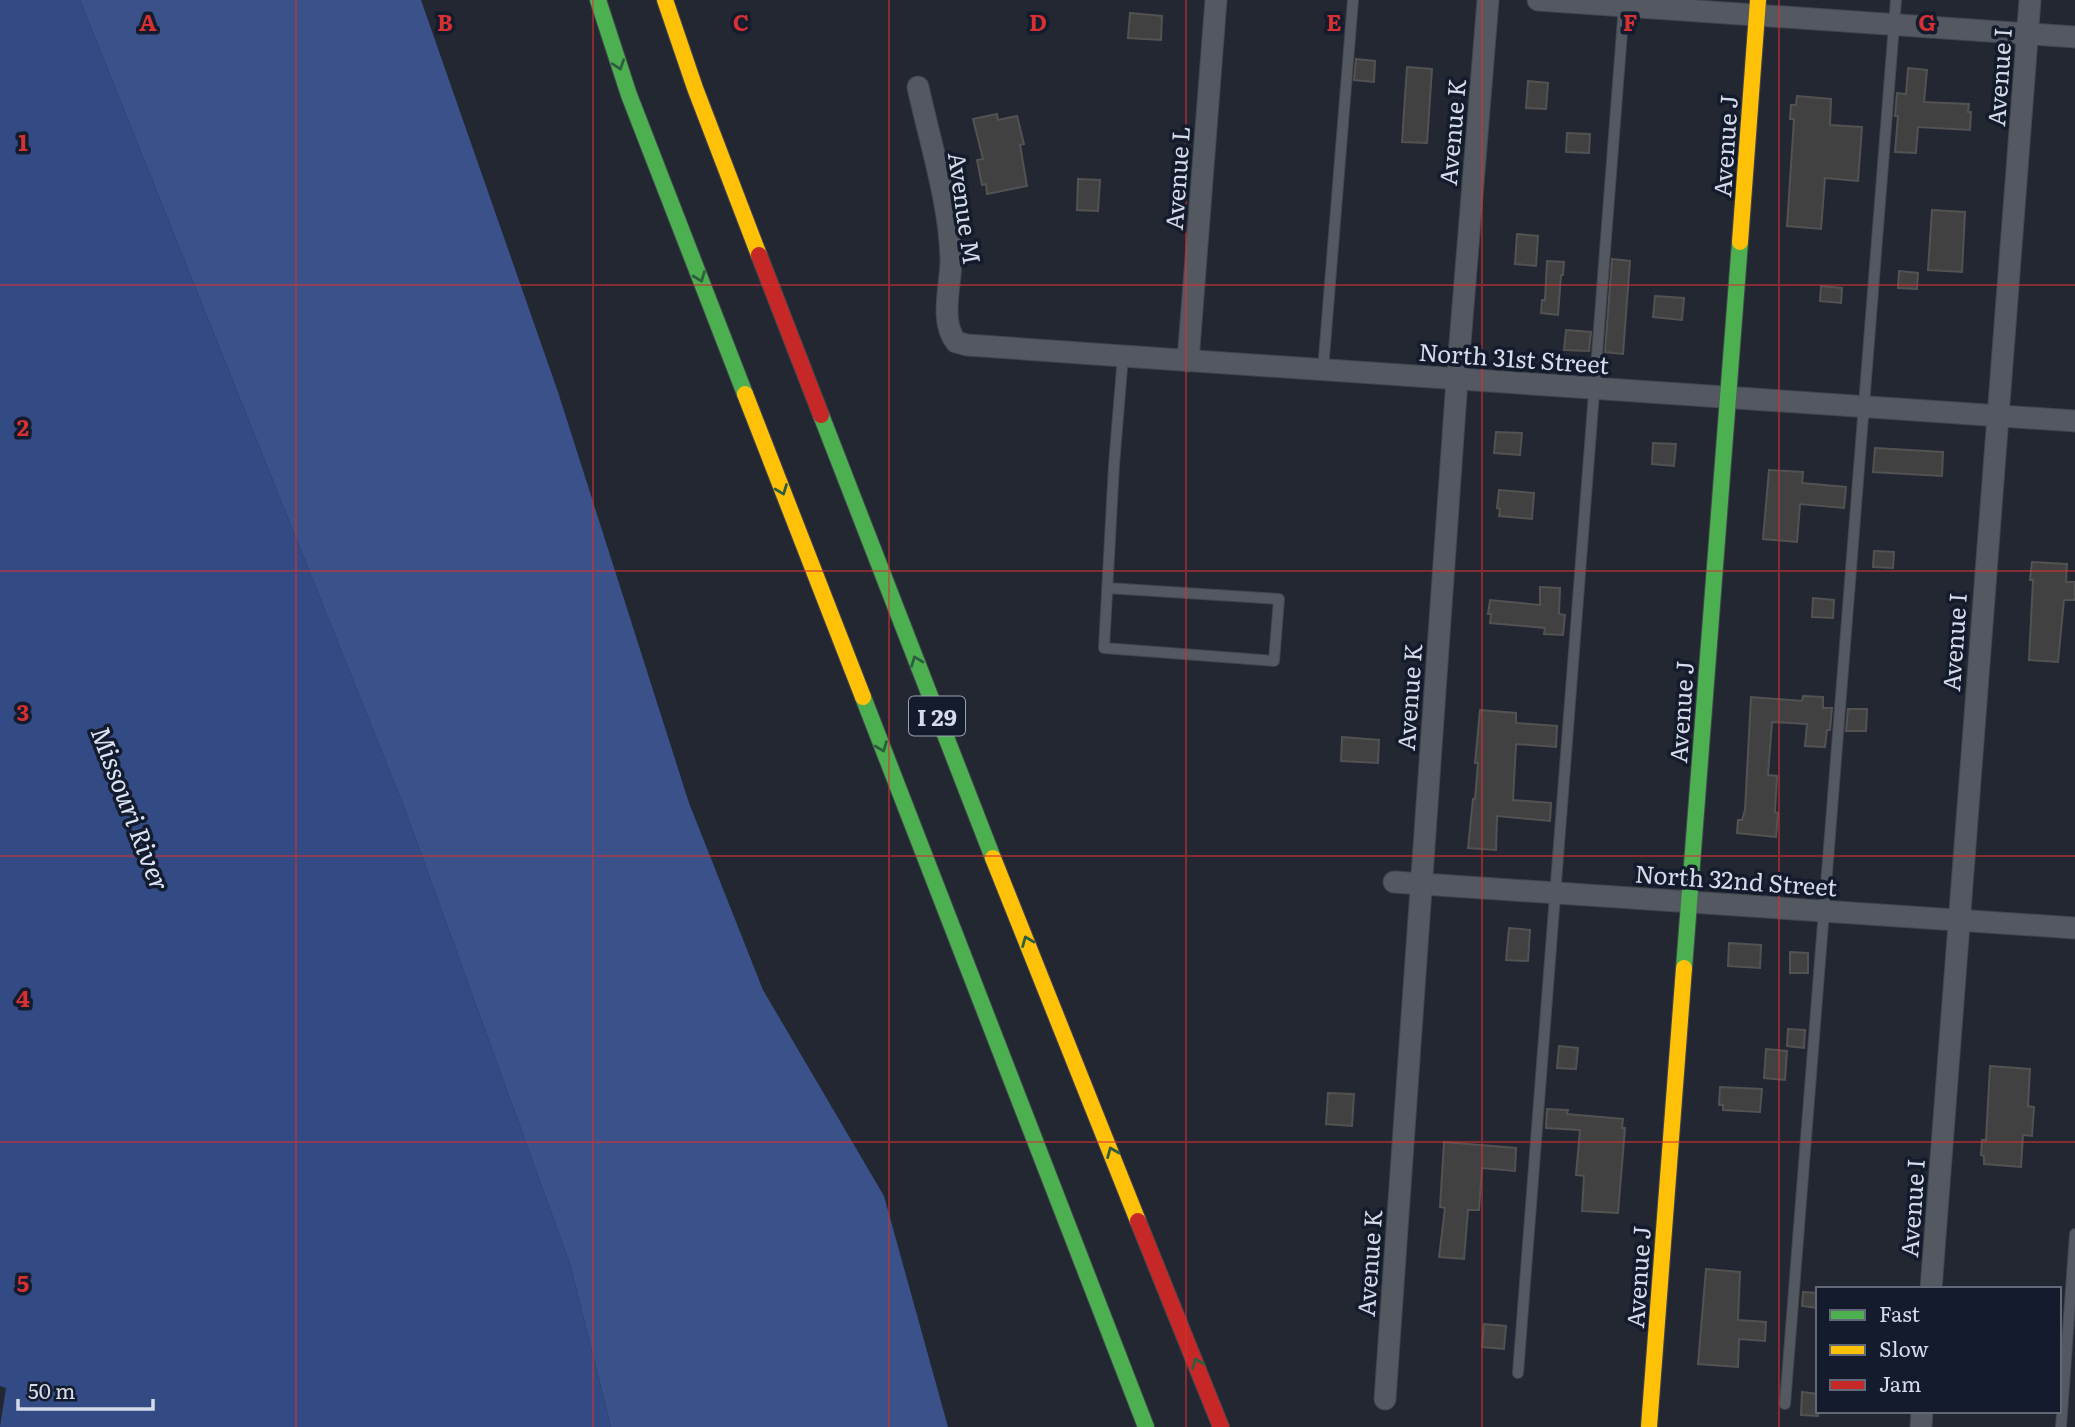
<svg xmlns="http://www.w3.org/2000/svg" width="2075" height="1427" viewBox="0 0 2075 1427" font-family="Literata,serif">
  <rect width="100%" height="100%" fill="#222731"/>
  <!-- forest -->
  <polygon fill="#3a5289" points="80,0 421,0 558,392 689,803 763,990 884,1196 948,1427 611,1427 570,1264 406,812"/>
  <!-- water -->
  <polygon fill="#334b85" points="0,0 80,0 406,812 570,1264 611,1427 0,1427 6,1388 0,1386"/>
  <!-- building -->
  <g fill="#414142" stroke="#535253" stroke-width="2">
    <polygon points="1130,13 1162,16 1161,40 1128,38"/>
    <polygon points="1356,59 1375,61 1374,82 1354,80"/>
    <polygon points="1407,67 1432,69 1427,143 1402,142"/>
    <polygon points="1908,68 1927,70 1924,102 1969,104 1968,112 1971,112 1970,130 1918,127 1916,153 1895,152 1898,116 1895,116 1897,93 1906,94"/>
    <polygon points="1528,81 1548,83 1546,109 1526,108"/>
    <polygon points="1797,96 1831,99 1830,125 1862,127 1858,181 1825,178 1821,229 1787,226 1794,119 1790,119 1791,105 1796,105"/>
    <polygon points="997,114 998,120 1017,116 1024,144 1020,145 1027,186 987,194 986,184 982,185 977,160 983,159 973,119"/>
    <polygon points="1567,133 1590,134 1589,153 1566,152"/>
    <polygon points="1078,179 1100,180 1098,211 1077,210"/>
    <polygon points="1932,210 1965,212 1962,272 1928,270"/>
    <polygon points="1517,234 1538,236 1536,266 1515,264"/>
    <polygon points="1612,259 1630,261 1623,354 1605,352"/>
    <polygon points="1547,261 1564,262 1563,275 1561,275 1558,315 1541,313 1542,300 1545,300"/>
    <polygon points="1899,271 1918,273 1917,289 1898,288"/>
    <polygon points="1821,286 1842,288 1841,303 1820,301"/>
    <polygon points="1655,296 1684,298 1682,320 1653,317"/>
    <polygon points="1566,330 1591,332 1589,351 1564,350"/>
    <polygon points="1496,432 1522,433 1520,455 1494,453"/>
    <polygon points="1653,443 1676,444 1674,466 1652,464"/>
    <polygon points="1875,448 1943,452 1942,476 1873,472"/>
    <polygon points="1769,470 1803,472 1802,483 1846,487 1844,508 1800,504 1797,542 1763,539"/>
    <polygon points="1499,490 1534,493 1532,519 1499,516 1500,509 1497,508"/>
    <polygon points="1874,551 1894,552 1893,568 1873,567"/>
    <polygon points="2032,562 2067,564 2066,582 2075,582 2075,600 2064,600 2058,662 2029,660 2033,580 2030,580"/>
    <polygon points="1540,587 1560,588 1559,614 1565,615 1563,635 1544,634 1545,628 1490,623 1491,614 1488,614 1490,600 1540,605"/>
    <polygon points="1813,598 1834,600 1833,618 1812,617"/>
    <polygon points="1803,696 1823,697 1823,708 1832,708 1830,730 1827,730 1825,747 1805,746 1807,724 1772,722 1768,775 1777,776 1775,812 1778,813 1776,837 1737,833 1738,820 1742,820 1745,810 1751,697 1802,701"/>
    <polygon points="1848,709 1867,709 1866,731 1846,731"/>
    <polygon points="1480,710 1516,713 1516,723 1557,726 1556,747 1516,744 1513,800 1551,803 1550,821 1497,816 1496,850 1468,848 1473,799 1475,799 1478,763 1475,763"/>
    <polygon points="1342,737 1379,740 1378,763 1341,761"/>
    <polygon points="1509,928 1530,930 1528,961 1506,960"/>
    <polygon points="1729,943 1761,945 1760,968 1728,966"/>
    <polygon points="1790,952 1808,953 1808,973 1790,973"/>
    <polygon points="1788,1029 1805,1030 1804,1048 1787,1046"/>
    <polygon points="1559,1046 1578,1048 1576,1069 1557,1068"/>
    <polygon points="1766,1049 1787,1051 1785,1080 1764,1078"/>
    <polygon points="1990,1066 2030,1069 2028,1106 2034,1107 2032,1136 2023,1135 2021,1167 1984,1164 1984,1156 1981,1155 1982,1140 1986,1140"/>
    <polygon points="1720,1087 1762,1089 1760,1112 1723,1110 1723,1105 1719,1105"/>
    <polygon points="1328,1093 1354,1094 1352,1126 1326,1124"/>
    <polygon points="1547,1109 1568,1110 1567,1114 1623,1119 1622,1128 1625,1128 1618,1213 1582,1211 1584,1176 1576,1175 1580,1130 1546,1128"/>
    <polygon points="1444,1142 1516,1148 1515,1171 1482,1168 1479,1210 1468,1210 1464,1259 1439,1257 1445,1208 1440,1207"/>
    <polygon points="1706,1269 1740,1272 1738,1320 1766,1322 1765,1341 1739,1339 1738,1367 1698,1364"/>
    <polygon points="1803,1292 1818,1293 1818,1308 1802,1306"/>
    <polygon points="1484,1324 1506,1326 1504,1349 1482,1347"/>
    <polygon points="1802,1392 1818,1394 1818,1416 1801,1415"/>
  </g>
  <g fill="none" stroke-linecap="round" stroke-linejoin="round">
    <defs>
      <g id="lane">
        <polyline points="1323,370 1353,0"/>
        <polyline points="1107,588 1279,599 1274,661 1104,648 1114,465 1123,356"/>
        <polyline points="1518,1373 1624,6"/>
        <polyline points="1785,1404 1896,0"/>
        <polyline points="2061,1427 2075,1234"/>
      </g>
      <g id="street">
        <polyline points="1538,0 2075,37"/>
        <path d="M918 87C930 142 951 208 951 263 950 288 940 322 956 342L967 345 1123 356 2075 421"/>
        <polyline points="1188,361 1216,0"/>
        <polyline points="1394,882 2075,928"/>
        <polyline points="1931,1289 2030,0"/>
        <polyline points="1385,1399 1457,380 1488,0"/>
        <polyline points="1921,1427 1922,1411"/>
      </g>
      <g id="fast">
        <polyline points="598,0 629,95 745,394"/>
        <polyline points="821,415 993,858"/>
        <polyline points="863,697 1146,1427"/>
        <polyline points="1684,968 1740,242"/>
      </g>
      <g id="slow">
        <polyline points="665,0 695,88 759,255"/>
        <polyline points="1740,242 1758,0"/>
        <polyline points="745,394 863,697"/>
        <polyline points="993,858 1138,1221"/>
        <polyline points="1649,1427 1684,968"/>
      </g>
      <g id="jam">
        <polyline points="759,255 821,415"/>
        <polyline points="1138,1221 1221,1427"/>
      </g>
    </defs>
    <!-- lane casing -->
    <use href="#lane" stroke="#41454e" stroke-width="12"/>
    <!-- street casing -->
    <use href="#street" stroke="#41454e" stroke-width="23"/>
    <!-- fast casing -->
    <use href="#fast" stroke="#41454e" stroke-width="18"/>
    <!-- slow casing -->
    <use href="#slow" stroke="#41454e" stroke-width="18"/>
    <!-- jam casing -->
    <use href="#jam" stroke="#41454e" stroke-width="18"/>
    <!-- lane -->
    <use href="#lane" stroke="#545861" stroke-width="10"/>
    <!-- street -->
    <use href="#street" stroke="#545861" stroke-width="21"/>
    <!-- fast -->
    <use href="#fast" stroke="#4caf50" stroke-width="16"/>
    <!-- slow -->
    <use href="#slow" stroke="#ffc107" stroke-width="16"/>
    <!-- jam -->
    <use href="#jam" stroke="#c62828" stroke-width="16"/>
  </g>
  <!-- one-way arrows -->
  <defs><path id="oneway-chevron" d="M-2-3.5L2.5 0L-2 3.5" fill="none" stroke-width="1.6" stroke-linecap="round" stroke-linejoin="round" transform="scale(1.75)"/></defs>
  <g stroke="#2d5e3d">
    <use href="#oneway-chevron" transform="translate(619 65) rotate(71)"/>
    <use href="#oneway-chevron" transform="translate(700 277) rotate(69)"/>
    <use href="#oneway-chevron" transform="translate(782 490) rotate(69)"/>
    <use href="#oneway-chevron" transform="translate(916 661) rotate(-111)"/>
    <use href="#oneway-chevron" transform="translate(882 747) rotate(69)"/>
    <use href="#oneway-chevron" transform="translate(1027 941) rotate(-112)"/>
    <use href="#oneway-chevron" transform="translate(1112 1152) rotate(-112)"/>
    <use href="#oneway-chevron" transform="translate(1197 1363) rotate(-112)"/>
  </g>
  <!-- grid -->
  <path fill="none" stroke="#d63132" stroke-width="2" stroke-opacity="0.55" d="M296 0V1427M593 0V1427M889 0V1427M1186 0V1427M1482 0V1427M1779 0V1427M0 285H2075M0 571H2075M0 856H2075M0 1142H2075"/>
  <g text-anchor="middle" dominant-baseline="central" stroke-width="7" stroke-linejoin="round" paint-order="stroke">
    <!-- shield labels -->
    <rect fill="#131b2d" stroke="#9ba1b0" stroke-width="2" x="909" y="696.5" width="56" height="39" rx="5"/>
    <g font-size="23" font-weight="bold" fill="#d5dbe8">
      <text x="937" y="716">I 29</text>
    </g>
    <!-- street labels -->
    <g font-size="24" fill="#d5dbe8" stroke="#131b2d">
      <text transform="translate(1998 77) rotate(-86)">Avenue I</text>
      <text transform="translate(1451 132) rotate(-85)">Avenue K</text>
      <text transform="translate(1724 146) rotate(-86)">Avenue J</text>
      <text transform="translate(1176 178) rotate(-86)">Avenue L</text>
      <text transform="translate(966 208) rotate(82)">Avenue M</text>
      <text transform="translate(1514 357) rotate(4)">North 31st Street</text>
      <text transform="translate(1953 642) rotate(-86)">Avenue I</text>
      <text transform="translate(1408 697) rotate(-86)">Avenue K</text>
      <text transform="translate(1680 712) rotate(-86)">Avenue J</text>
      <text transform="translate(1736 879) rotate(4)">North 32nd Street</text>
      <text transform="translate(1911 1208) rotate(-86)">Avenue I</text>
      <text transform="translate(1368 1263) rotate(-86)">Avenue K</text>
      <text transform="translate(1637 1277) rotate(-86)">Avenue J</text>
    </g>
    <!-- water labels -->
    <g font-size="26" font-style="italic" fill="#dbe4f7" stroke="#131b2d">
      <text transform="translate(132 808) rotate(69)">Missouri River</text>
    </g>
  </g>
  <g font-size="23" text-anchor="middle" font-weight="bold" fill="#d63132" stroke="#131b2d" stroke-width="7" stroke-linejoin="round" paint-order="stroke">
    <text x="148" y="31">A</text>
    <text x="445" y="31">B</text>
    <text x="741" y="31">C</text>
    <text x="1038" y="31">D</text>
    <text x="1334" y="31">E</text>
    <text x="1630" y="31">F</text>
    <text x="1927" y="31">G</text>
    <text x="23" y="151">1</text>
    <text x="23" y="436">2</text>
    <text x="23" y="721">3</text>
    <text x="23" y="1007">4</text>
    <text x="23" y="1292">5</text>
  </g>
  <!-- legend -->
  <rect x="1816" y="1287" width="245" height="126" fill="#131b2d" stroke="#616878" stroke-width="2"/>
  <rect x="1830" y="1310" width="35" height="10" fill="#4caf50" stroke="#616878" stroke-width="2"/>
  <text x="1879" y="1322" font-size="21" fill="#d5dbe8">Fast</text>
  <rect x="1830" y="1345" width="35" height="10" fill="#ffc107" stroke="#616878" stroke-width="2"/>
  <text x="1879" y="1357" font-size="21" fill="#d5dbe8">Slow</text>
  <rect x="1830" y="1380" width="35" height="10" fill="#c62828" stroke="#616878" stroke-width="2"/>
  <text x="1879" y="1392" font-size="21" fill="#d5dbe8">Jam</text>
  <!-- scale -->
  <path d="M18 1399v10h135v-10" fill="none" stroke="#d5dbe8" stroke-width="3.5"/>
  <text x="28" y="1399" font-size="21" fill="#d5dbe8" stroke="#131b2d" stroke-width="5" paint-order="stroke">50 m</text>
</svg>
